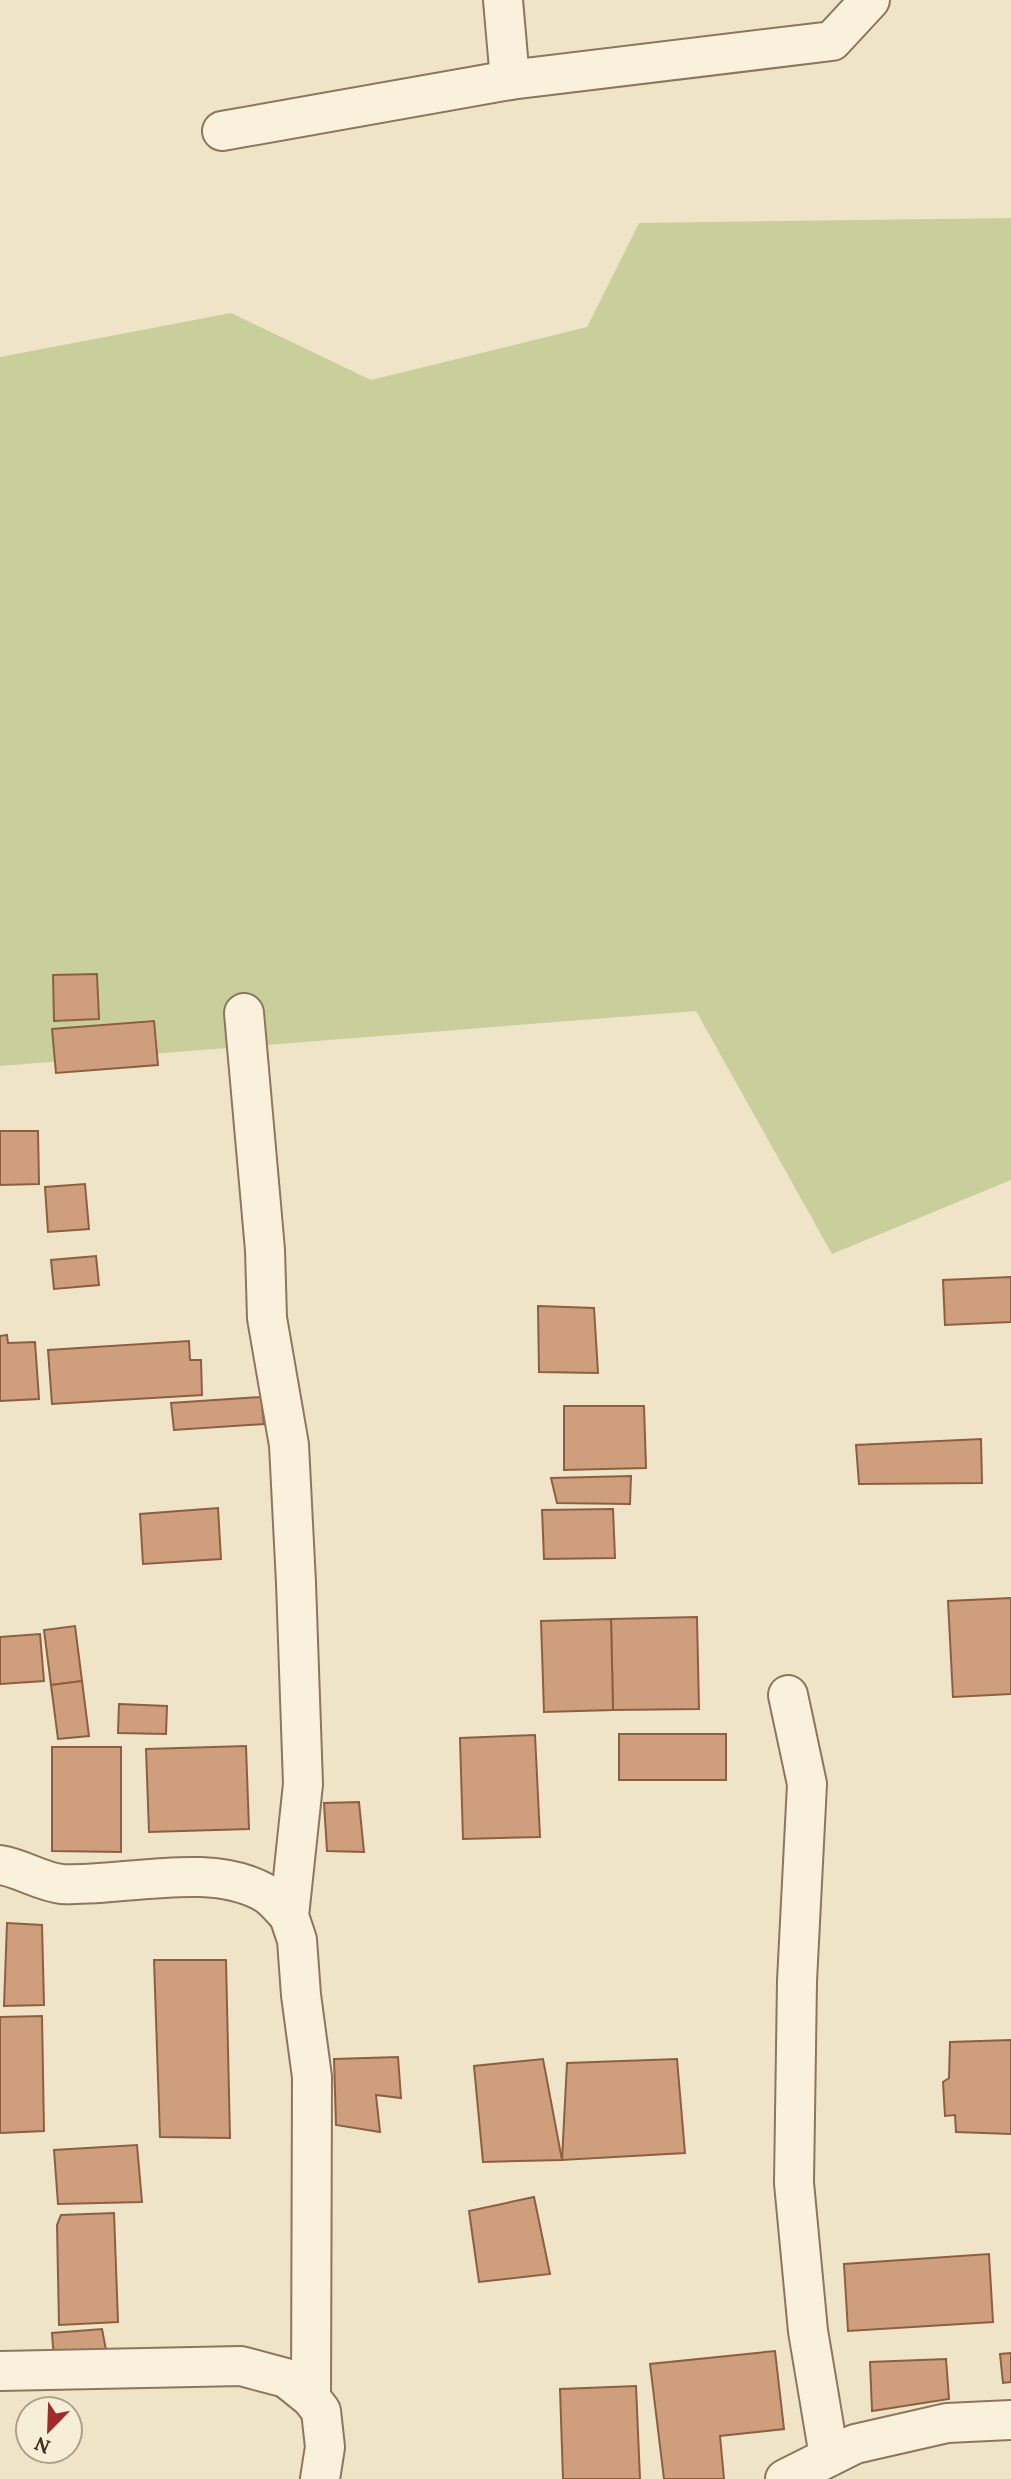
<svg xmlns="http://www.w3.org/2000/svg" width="1011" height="2479" viewBox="0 0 1011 2479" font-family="Lora,serif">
  <rect width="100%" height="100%" fill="#f0e4c8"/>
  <!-- green -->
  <polygon fill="#c9cf9b" points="1011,218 1011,1180 832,1254 696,1011 0,1066 0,357 231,313 371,380 587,327 639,223"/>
  <!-- building -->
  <g fill="#cf9f7d" stroke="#8d5f41" stroke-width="2">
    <polygon points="97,974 99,1019 54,1021 53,975"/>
    <polygon points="154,1021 158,1065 56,1073 52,1029"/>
    <polygon points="0,1131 38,1131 39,1184 0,1185"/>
    <polygon points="85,1184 89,1229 48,1232 45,1187"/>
    <polygon points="96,1256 99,1285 54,1289 51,1260"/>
    <polygon points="1011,1277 1011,1322 945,1325 943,1280"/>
    <polygon points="538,1306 594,1308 598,1373 539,1372"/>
    <polygon points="7,1335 8,1343 35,1342 39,1399 0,1401 0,1336"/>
    <polygon points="189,1341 190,1360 201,1360 202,1395 52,1404 48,1350"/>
    <polygon points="261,1397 264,1424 174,1430 171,1403"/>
    <polygon points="564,1406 644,1406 646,1468 564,1470"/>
    <polygon points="981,1439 982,1483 859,1484 856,1445"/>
    <polygon points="631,1476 630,1504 557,1503 551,1478"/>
    <polygon points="218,1508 221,1559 143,1564 140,1514"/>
    <polygon points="613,1509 615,1558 544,1559 542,1510"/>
    <polygon points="1011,1598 1011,1694 953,1697 948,1601"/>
    <polygon points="697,1617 699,1709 613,1710 611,1619"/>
    <polygon points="611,1619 613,1710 544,1712 541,1621"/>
    <polygon points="75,1626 82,1681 51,1685 44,1630"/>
    <polygon points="40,1634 44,1681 0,1684 0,1637"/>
    <polygon points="82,1681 89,1736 58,1739 51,1685"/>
    <polygon points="119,1704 167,1706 166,1734 118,1733"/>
    <rect x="619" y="1734" width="107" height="46"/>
    <polygon points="535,1735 540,1837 463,1839 460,1738"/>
    <polygon points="246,1746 249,1829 149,1832 146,1749"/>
    <polygon points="52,1747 121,1747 121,1852 52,1851"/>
    <polygon points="359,1802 364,1852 327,1851 324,1803"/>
    <polygon points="7,1923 42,1925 44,2005 4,2006"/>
    <polygon points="154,1960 226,1960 230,2138 160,2137"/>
    <polygon points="42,2016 44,2131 0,2133 0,2017"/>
    <polygon points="1011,2040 1011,2134 956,2132 955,2115 945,2116 943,2082 949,2078 950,2042"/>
    <polygon points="398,2057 401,2098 376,2095 380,2132 336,2125 334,2059"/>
    <polygon points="543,2059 562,2160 483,2162 474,2066"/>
    <polygon points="677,2059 685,2153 562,2160 567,2063"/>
    <polygon points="137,2145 142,2202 58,2204 54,2150"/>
    <polygon points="534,2197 550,2274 479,2282 469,2211"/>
    <polygon points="114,2213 118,2322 59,2325 57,2225 61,2215"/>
    <polygon points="989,2254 993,2322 848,2331 844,2264"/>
    <polygon points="102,2329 107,2355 54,2360 52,2333"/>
    <polygon points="775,2351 784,2429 720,2436 724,2479 664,2479 650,2364"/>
    <polygon points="1011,2353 1011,2382 1003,2383 1000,2354"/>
    <polygon points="946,2359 949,2399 872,2411 870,2362"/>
    <polygon points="636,2386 640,2479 563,2479 560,2389"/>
  </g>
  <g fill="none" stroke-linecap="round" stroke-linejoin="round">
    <defs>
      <g id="minor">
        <polyline points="503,0 510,80"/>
        <polyline points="222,131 510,80 832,41 870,0"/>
        <polyline points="244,1013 265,1250 267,1318 289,1445 296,1583 303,1784 289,1916 297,1940 301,1995 312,2077 311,2398"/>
        <polyline points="788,1695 807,1784 797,1981 794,2183 808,2331 829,2456"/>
        <path d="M0 1865C21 1868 41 1882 62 1884 124 1887 209 1861 265 1893 274 1898 282 1909 289 1916"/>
        <polyline points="0,2371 241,2366 286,2378 311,2398 321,2411 325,2447 320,2479"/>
        <polyline points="785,2479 855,2444 947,2423 1011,2420"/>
      </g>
    </defs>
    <!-- minor casing -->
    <use href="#minor" stroke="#8d765c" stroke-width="42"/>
    <!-- minor -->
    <use href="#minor" stroke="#faf1dc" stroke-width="38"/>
  </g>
  <!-- north arrow -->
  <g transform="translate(49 2430) rotate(203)"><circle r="33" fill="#f7eed8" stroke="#ada18e" stroke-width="2"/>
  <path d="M0-5L12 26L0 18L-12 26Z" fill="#9e2a2b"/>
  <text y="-10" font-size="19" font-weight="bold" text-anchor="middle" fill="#3d2e20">N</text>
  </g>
</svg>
